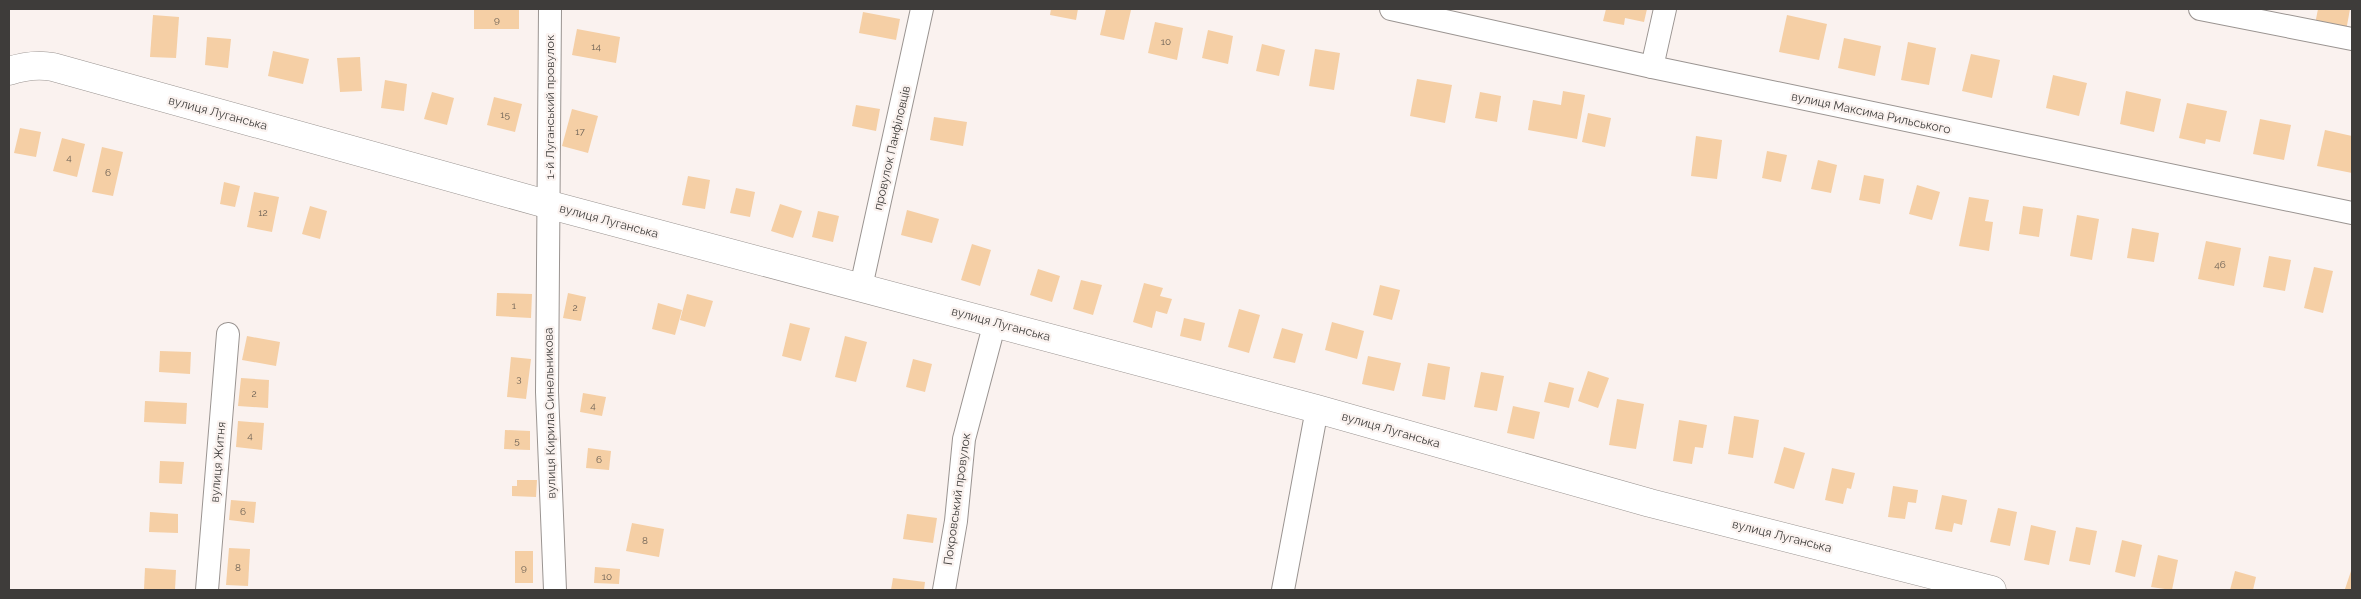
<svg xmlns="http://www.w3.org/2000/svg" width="2361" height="599" viewBox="0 0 2361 599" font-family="Raleway,sans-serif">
  <rect width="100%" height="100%" fill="#faf2ef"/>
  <!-- building -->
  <g fill="#f5cfa5">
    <rect x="474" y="9" width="45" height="20"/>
    <polygon points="1051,9 1078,9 1076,20 1050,15"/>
    <polygon points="1106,9 1131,10 1124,40 1100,35"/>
    <polygon points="1606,9 1647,9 1644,22 1625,18 1624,25 1603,21"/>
    <polygon points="2318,9 2350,9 2346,31 2315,24"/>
    <polygon points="863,12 900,19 896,40 859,33"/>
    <polygon points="153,15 179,17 176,58 150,57"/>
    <polygon points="1787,15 1827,24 1819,60 1779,52"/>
    <polygon points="1155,22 1183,28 1177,60 1148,53"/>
    <polygon points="577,29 620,37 616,63 572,55"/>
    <polygon points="1208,30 1233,36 1228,64 1202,58"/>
    <polygon points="207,37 231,39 228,68 205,65"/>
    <polygon points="1844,38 1881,46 1875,76 1838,68"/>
    <polygon points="1908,42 1936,48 1929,85 1901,80"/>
    <polygon points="1262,44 1285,50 1279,76 1256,71"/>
    <polygon points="1315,49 1340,53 1334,90 1309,86"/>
    <polygon points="273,51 309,59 303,84 268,76"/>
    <polygon points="1971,54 2000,60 1992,98 1962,91"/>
    <polygon points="360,57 362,91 340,92 337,58"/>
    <polygon points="2053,75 2087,83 2079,116 2046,108"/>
    <polygon points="1417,79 1452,85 1445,123 1410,116"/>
    <polygon points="385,80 407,84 404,111 381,108"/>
    <polygon points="1563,91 1585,95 1577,139 1528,130 1533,100 1561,105"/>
    <polygon points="2126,91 2161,99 2154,132 2120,124"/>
    <polygon points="432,92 454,98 447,125 424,119"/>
    <polygon points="1480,92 1501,96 1497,122 1475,118"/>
    <polygon points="494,97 522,104 515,132 487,125"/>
    <polygon points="2187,103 2227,111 2220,142 2206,139 2205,144 2179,138"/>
    <polygon points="856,105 880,109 876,131 852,126"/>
    <polygon points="572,109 598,116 588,153 562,146"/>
    <polygon points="1588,113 1611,118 1605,147 1582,142"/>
    <polygon points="934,117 967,122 963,146 930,140"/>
    <polygon points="2260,119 2291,125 2284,160 2253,154"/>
    <polygon points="20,128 41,132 36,157 14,153"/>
    <polygon points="2325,130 2352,136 2352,173 2317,166"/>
    <polygon points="1696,136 1722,140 1717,179 1691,176"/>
    <polygon points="62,138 85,144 77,177 53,171"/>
    <polygon points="102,147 123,152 113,196 92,192"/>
    <polygon points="1767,151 1787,155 1781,182 1762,178"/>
    <polygon points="1818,160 1837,165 1831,193 1811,189"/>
    <polygon points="1864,175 1884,179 1880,204 1859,200"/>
    <polygon points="688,176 710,180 705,209 682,205"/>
    <polygon points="224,182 240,186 235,207 220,204"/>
    <polygon points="1917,185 1940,192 1932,220 1909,214"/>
    <polygon points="736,188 755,192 750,217 730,213"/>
    <polygon points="254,192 279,197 272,232 247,227"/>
    <polygon points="1969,197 1989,200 1985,221 1993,222 1989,251 1959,246"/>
    <polygon points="780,204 802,211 793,238 771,231"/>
    <polygon points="310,206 327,211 320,239 302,234"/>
    <polygon points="2023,206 2043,209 2039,237 2019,234"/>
    <polygon points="907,210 939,219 932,243 901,235"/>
    <polygon points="818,211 839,216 833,242 812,237"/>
    <polygon points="2077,215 2099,219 2092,260 2070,256"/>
    <polygon points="2132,228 2159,233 2154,262 2127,258"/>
    <polygon points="2206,241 2241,248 2234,286 2198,279"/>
    <polygon points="972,244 991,250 980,286 961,280"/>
    <polygon points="2269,256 2291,260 2285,291 2263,287"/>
    <polygon points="2314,267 2333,271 2323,313 2304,308"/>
    <polygon points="1038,269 1060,276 1052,302 1030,295"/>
    <polygon points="1081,280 1102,285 1093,315 1073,309"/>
    <polygon points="1144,283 1163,288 1160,296 1172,299 1167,314 1156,311 1152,328 1133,322"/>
    <polygon points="1380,285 1400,290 1392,320 1373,315"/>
    <polygon points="497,293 532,294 531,318 496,316"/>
    <polygon points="568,293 586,297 581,321 563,318"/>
    <polygon points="687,294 713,301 705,327 680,320"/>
    <polygon points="658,303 682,310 675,335 652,329"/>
    <polygon points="1239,309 1260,315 1249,353 1228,347"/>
    <polygon points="1184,318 1205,323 1201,341 1180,336"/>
    <polygon points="1332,322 1364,331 1357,359 1325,350"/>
    <polygon points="790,323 810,328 801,361 782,356"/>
    <polygon points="1282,328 1303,334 1295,363 1273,358"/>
    <polygon points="247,336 280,342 276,366 242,360"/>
    <polygon points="845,336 867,342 856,382 835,377"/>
    <polygon points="160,351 191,352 190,374 159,372"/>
    <polygon points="1368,356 1401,363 1394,391 1362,384"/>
    <polygon points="511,357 531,359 526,399 507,397"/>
    <polygon points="913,359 932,364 925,392 906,387"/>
    <polygon points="1428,363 1450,367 1445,400 1422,396"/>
    <polygon points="1588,371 1609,378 1598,408 1578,401"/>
    <polygon points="1481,372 1504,376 1497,411 1474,407"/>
    <polygon points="241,378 269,380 268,408 238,406"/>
    <polygon points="1549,382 1574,388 1569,408 1544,402"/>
    <polygon points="583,393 606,397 602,416 580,412"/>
    <polygon points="1617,399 1644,404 1636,449 1609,445"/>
    <polygon points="145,401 187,403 186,424 144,422"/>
    <polygon points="1513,406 1540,412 1534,439 1507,433"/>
    <polygon points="1734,416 1759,420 1753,458 1728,454"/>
    <polygon points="1679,420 1707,425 1703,448 1695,447 1692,464 1673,461"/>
    <polygon points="238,421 264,423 262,450 236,447"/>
    <polygon points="505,430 530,431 530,450 504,449"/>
    <polygon points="1784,447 1805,453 1794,489 1774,483"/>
    <polygon points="588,448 611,451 609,470 586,468"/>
    <polygon points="160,461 184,462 182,484 159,483"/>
    <polygon points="1832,468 1855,473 1851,489 1847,488 1843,504 1825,500"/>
    <polygon points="517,480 537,480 536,497 512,496 512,486 517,486"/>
    <polygon points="1893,486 1918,490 1916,503 1908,502 1905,519 1888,517"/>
    <polygon points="1942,495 1967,500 1962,525 1954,523 1952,532 1935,529"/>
    <polygon points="231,500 256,502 254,523 229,520"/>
    <polygon points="1998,508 2017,512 2010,546 1990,542"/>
    <polygon points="150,512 178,514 178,533 149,532"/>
    <polygon points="907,514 937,518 933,543 903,539"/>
    <polygon points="632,523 664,529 659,557 626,551"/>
    <polygon points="2031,525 2056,531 2049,565 2024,560"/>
    <polygon points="2076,527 2097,531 2090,565 2069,561"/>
    <polygon points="2122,540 2142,545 2135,577 2115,572"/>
    <polygon points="229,548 250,549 248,586 226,585"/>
    <rect x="515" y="551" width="18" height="32"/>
    <polygon points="2158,555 2178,560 2172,590 2151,587"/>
    <polygon points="595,567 620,569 619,584 594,583"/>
    <polygon points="145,568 176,570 175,590 144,589"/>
    <polygon points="2352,568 2352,590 2349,590 2345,589"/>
    <polygon points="2235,571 2256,577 2253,590 2230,590"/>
    <polygon points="893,578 925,582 924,590 891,590"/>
  </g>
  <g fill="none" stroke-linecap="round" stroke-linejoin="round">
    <defs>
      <g id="minor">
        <polyline points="550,9 547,392 555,590"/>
        <polyline points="1391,9 1652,67 2352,213"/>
        <polyline points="2200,9 2352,39"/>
        <polyline points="1652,67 1665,9"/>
        <polyline points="861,287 922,9"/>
        <polyline points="207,590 228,334"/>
        <polyline points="944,590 956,521 964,439 995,322"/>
        <polyline points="1283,590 1317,409"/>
      </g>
      <path id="major" d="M9 71C24 66 37 64 53 67L550 205 1317 409 1650 503 1992 590"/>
    </defs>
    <!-- minor casing -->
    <use href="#minor" stroke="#9a9491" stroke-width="24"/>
    <!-- major casing -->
    <use href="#major" stroke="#9a9491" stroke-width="29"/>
    <!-- minor -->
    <use href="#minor" stroke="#fff" stroke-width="22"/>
    <!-- major -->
    <use href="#major" stroke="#fff" stroke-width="28"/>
  </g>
  <g text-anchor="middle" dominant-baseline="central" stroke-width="4.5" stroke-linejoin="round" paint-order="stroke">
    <!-- number labels -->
    <g font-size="10" fill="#6c6155">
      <text x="497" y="19">9</text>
      <text x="1166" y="41">10</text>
      <text x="596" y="46">14</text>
      <text x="505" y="114">15</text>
      <text x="580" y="131">17</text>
      <text x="69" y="157">4</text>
      <text x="108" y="172">6</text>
      <text x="263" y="212">12</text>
      <text x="2220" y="264">46</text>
      <text x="514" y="305">1</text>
      <text x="575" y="307">2</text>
      <text x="519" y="378">3</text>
      <text x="254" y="393">2</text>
      <text x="593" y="405">4</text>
      <text x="250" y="435">4</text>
      <text x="517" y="440">5</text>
      <text x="599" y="459">6</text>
      <text x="243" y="511">6</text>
      <text x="645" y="540">8</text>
      <text x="238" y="567">8</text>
      <text x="524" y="567">9</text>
      <text x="607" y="576">10</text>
    </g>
    <!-- street labels -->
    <g font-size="12" fill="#3e3c3a" stroke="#faf2ef">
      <text transform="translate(550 107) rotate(-90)">1-й Луганський провулок</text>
      <text transform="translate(218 113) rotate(15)">вулиця Луганська</text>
      <text transform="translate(1871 113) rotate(12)">вулиця Максима Рильського</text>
      <text transform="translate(892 148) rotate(-77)">провулок Панфіловців</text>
      <text transform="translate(609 221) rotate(15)">вулиця Луганська</text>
      <text transform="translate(1001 324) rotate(15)">вулиця Луганська</text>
      <text transform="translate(550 413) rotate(-91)">вулиця Кирила Синельникова</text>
      <text transform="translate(1391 430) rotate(16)">вулиця Луганська</text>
      <text transform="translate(218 462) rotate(-85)">вулиця Житня</text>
      <text transform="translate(957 499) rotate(-82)">Покровський провулок</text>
      <text transform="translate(1782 536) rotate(14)">вулиця Луганська</text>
    </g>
  </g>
  <!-- border -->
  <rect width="2361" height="599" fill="none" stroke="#3e3c3a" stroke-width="20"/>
</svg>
